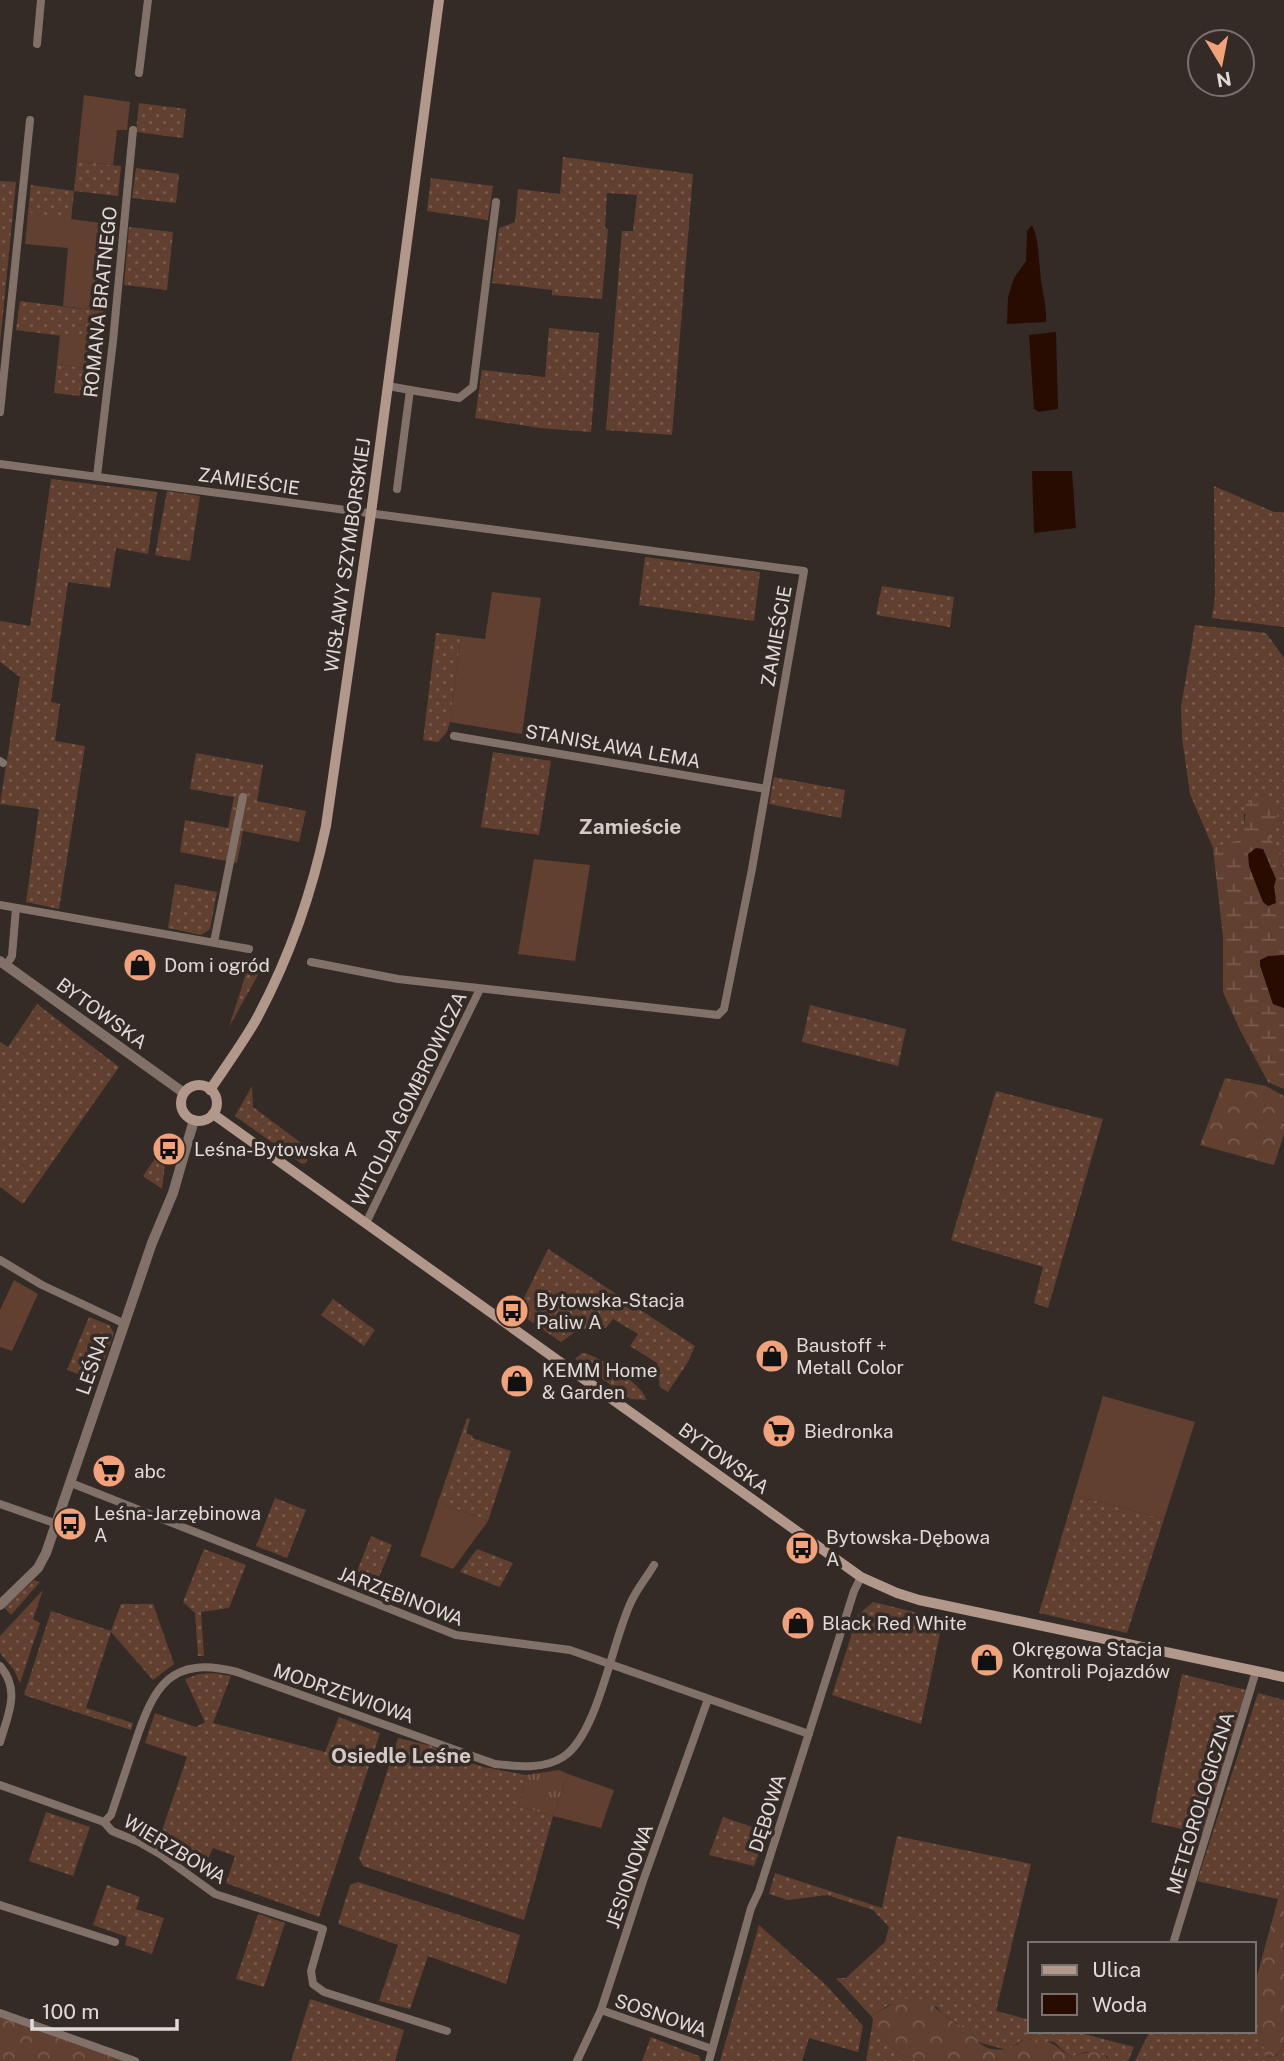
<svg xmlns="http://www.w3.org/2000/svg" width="1284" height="2061" viewBox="0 0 1284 2061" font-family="'Public Sans',sans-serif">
  <defs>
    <pattern id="grass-dots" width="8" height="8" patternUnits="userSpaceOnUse" patternTransform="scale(1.75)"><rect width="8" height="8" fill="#614030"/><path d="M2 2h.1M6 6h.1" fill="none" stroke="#775b4d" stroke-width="1.8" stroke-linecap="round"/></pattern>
    <pattern id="forest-crowns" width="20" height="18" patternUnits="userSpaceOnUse" patternTransform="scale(1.75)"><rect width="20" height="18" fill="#614030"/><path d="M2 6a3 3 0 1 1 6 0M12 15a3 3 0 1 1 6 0" fill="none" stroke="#775b4d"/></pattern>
    <pattern id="wetland-marsh" width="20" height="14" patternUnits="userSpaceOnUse" patternTransform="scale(1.75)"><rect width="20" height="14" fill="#614030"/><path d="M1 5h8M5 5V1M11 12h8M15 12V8" fill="none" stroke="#775b4d"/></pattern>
    <pattern id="park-tufts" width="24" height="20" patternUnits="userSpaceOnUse" patternTransform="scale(1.75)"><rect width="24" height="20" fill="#614030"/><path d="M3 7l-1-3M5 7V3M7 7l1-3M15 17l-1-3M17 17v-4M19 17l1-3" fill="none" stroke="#775b4d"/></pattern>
  </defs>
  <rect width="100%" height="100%" fill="#342b27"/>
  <!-- grass -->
  <g fill="url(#grass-dots)">
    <polygon points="139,103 186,109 183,138 136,132"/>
    <polygon points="563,157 693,174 672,435 606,430 622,231 633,231 637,195 607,193 605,228 608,229 602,299 552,295 552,290 492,283 499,228 515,222 518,189 560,194"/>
    <polygon points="77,161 121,166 118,196 74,191 71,220 28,213 31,185 74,191"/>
    <polygon points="136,168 179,174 176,203 132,198"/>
    <polygon points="431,178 493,186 488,220 427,211"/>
    <polygon points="0,181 16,182 0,344"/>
    <polygon points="129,227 173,232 167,290 124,285"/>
    <polygon points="20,301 106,312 103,341 16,330"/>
    <polygon points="549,328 599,333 591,432 540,428 475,418 482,370 545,377"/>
    <polygon points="57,364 100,370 97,398 54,393"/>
    <polygon points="51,479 157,492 148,554 116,548 110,588 68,582 51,702 60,704 55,741 85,746 59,909 26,902 39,809 0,804 20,677 0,662 0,621 30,626"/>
    <polygon points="1214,486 1274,512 1284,512 1284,627 1212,618 1215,597"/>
    <polygon points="167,491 200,496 190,561 155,555"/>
    <polygon points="645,557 760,572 754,621 639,605"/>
    <polygon points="882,586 954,597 950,627 876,615"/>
    <polygon points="1195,625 1266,633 1284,658 1284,870 1279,863 1281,853 1266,833 1244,813 1244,827 1238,840 1213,848 1190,794 1182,738 1181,707"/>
    <polygon points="436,633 461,636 450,722 447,732 438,742 423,740"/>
    <polygon points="493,752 551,761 539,835 481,827"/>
    <polygon points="196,753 263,765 257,801 306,811 299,842 243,831 237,863 180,852 185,820 228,828 234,797 190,789"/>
    <polygon points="774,777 845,790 841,818 769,804"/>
    <polygon points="175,884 217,892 210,929 201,935 168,928"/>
    <polygon points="250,961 263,966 229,1027"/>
    <polygon points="37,1004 119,1067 23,1204 0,1187 0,1042 8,1047"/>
    <polygon points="810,1005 906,1029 898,1066 802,1042"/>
    <polygon points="252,1086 253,1107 305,1146 310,1155 306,1163 302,1164 235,1116"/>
    <polygon points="996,1091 1103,1119 1048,1308 1034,1303 1043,1267 951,1240"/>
    <polygon points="168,1140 171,1142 165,1165 162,1189 143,1176"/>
    <polygon points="548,1249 695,1346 688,1362 668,1392 660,1387 657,1363 630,1346 638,1334 613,1319 606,1328 578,1330 561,1342 517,1312"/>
    <polygon points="333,1299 375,1330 364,1346 321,1315"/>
    <polygon points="89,1317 109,1325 114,1333 97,1381 67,1370"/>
    <path d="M582 1353C596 1353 645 1386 646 1400L630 1399 575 1359Z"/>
    <polygon points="467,1418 470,1419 466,1433 473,1436 472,1438 511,1451 488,1521 438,1502"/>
    <polygon points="1074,1495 1164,1519 1127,1633 1039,1613"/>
    <polygon points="275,1498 306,1510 287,1558 256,1546"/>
    <polygon points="371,1536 392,1545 373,1592 352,1584"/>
    <polygon points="204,1549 246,1565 229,1608 201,1612 204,1656 198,1656 195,1613 183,1602"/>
    <polygon points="477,1549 513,1563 500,1587 460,1572"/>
    <polygon points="34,1580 40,1582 11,1615 4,1607"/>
    <polygon points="43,1590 33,1619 40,1623 20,1683 14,1670 0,1653 0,1636"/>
    <polygon points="873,1602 943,1619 921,1724 832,1695 858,1615"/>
    <polygon points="121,1604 153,1604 174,1664 153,1680 111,1632 86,1708 133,1723 131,1730 24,1695 51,1611 111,1631"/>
    <polygon points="214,1673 231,1676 213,1723 325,1752 339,1717 380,1733 319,1917 226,1883 235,1856 213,1848 208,1859 158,1842 187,1757 145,1743 155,1713 196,1727 205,1722 185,1679 199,1674"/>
    <polygon points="1182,1674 1246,1690 1204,1834 1151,1822"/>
    <polygon points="1258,1693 1284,1700 1284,1890 1278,1899 1197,1881"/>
    <polygon points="398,1738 432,1746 453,1758 484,1767 526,1775 518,1806 553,1816 524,1920 363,1866 359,1858"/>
    <polygon points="46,1812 90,1827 73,1876 29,1861"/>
    <polygon points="723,1817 767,1832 754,1866 709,1855"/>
    <polygon points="897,1836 1031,1864 996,2011 1030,2020 1030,2031 1073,2031 1134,2047 1128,2061 1110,2061 1107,2056 1086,2052 1070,2057 1054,2042 1024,2039 1007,2050 978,2042 974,2035 943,2014 937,2007 890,2004 871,2016 836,1978 846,1978 885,1942 889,1927 873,1910 827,1895 788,1900 769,1894 775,1873 882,1908"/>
    <polygon points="358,1882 520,1935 506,1984 428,1956 410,2009 379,2001 398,1945 338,1924 350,1885"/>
    <polygon points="107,1885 140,1897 136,1909 164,1918 152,1954 125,1945 127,1937 93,1925"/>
    <polygon points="258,1914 285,1923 264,1987 236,1979"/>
    <polygon points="759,1925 825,1984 863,2026 858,2052 809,2038 802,2061 720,2061"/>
    <polygon points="310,1999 404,2030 395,2061 291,2061"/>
    <polygon points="1254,2021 1259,2024 1266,2057 1276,2056 1281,2050 1284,2038 1284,2061 1135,2061 1150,2031 1254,2031"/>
    <polygon points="872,2026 897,2052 920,2061 866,2061"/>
    <polygon points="651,2037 699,2056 701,2061 642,2061"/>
  </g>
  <!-- forest -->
  <g fill="url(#forest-crowns)">
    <polygon points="1225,1078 1266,1086 1284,1096 1284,1134 1274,1165 1200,1145"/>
    <polygon points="1284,1890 1284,2038 1281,2050 1275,2056 1265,2057 1259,2024 1254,2021 1254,1987 1278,1899"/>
    <path d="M918 1998C933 2004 941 2013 954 2022 960 2026 967 2029 972 2034 974 2035 978 2042 979 2043 994 2054 1011 2051 1024 2039 1051 2040 1050 2041 1070 2057 1084 2053 1100 2047 1110 2061H920L897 2052 872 2026 873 2019 871 2016 901 1999Z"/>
    <polygon points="0,2017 123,2061 0,2061"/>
  </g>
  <!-- wetland -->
  <path fill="url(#wetland-marsh)" fill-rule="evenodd" d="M1257 797 1266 798 1275 808 1278 816 1266 833 1281 853 1279 863 1284 870V955L1277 956 1260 965 1273 1004 1284 1008V1089L1268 1082 1240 1030 1223 992V937L1213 848 1238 840 1244 827 1246 804ZM1263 849 1271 870 1276 898 1263 902 1249 866Z"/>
  <!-- park -->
  <polygon fill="url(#park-tufts)" points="559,1770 568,1774 553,1816 518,1806 526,1775"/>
  <!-- garden -->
  <g fill="#614030">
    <polygon points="84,95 130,102 127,130 117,130 113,165 77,161"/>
    <polygon points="28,213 115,225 106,312 63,306 68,248 25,244"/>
    <polygon points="60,335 103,341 100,370 57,364"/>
    <polygon points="492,592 541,598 522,734 450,722 461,636 485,639"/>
    <polygon points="534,859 590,865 575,961 518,954"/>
    <polygon points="14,1280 38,1294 12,1351 0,1347 0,1310"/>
    <polygon points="1103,1396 1195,1422 1164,1519 1074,1495"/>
    <polygon points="438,1502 488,1521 453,1569 420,1556"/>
    <polygon points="568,1774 614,1790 601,1828 553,1816"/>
  </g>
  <!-- water -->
  <g fill="#290c01">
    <path d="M1032 225C1039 240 1038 254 1040 270 1041 288 1047 304 1046 322L1007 324 1008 297 1014 278 1026 261 1027 231Z"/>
    <polygon points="1056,332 1058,409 1039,412 1034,409 1029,335"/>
    <polygon points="1032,471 1072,471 1076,528 1034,533"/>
    <polygon points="1256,848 1263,849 1276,879 1274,887 1276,903 1268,906 1263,902 1249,866 1248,854"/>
    <polygon points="1284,955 1284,1008 1273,1004 1260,965 1260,960 1268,956"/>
  </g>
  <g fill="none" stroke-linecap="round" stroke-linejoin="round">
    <!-- minor -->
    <g stroke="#827169" stroke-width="8">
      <polyline points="37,44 41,0"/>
      <polyline points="139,73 148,0"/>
      <polyline points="388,386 410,390"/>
      <polyline points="0,412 30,120"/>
      <polyline points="0,464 804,571 752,869 724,1009 718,1015 398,979 311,962"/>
      <polyline points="97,476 113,341 133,130"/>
      <polyline points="397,489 410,390 459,398 473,387 496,202"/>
      <polyline points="454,736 766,789"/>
      <polyline points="0,761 3,763"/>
      <polyline points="0,905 249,949"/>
      <polyline points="214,942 243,797"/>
      <polyline points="6,966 12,956 16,908"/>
      <polyline points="366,1223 480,989"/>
      <polyline points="0,1260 42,1285 125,1324"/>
      <polyline points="71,1483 456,1635 570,1650 809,1734"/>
      <polyline points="0,1504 57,1524"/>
      <path d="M0 1666C21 1690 8 1715 0 1742"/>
      <polyline points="0,1785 104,1822"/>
      <path d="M104 1822 111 1815C119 1791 127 1767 135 1743 154 1686 170 1655 237 1672L495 1764C518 1766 543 1770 563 1757 598 1735 612 1641 631 1602 637 1589 647 1577 654 1565"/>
      <polyline points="104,1822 112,1831 139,1842 160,1854 215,1894 323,1929 311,1971 313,1984 324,1992 447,2031"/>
      <polyline points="0,1905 115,1942"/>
      <polyline points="1173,1944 1256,1671"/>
      <polyline points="601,2010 712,2049"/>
      <polyline points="0,2013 135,2061"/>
      <polyline points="577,2061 601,2010 643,1881 708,1699"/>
      <polyline points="709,2061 751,1908 759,1891 854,1591 861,1577"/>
    </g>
    <!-- tertiary -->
    <g stroke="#827169" stroke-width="10">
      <polyline points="0,961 184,1093"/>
      <polyline points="0,1605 38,1568 46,1553 152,1243 173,1193 194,1120"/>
    </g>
    <!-- secondary -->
    <g stroke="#b2978b" stroke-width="10">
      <circle cx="199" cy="1103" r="18"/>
      <path d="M210 1090C226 1066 243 1043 257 1018 289 958 312 893 326 826L371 513 439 0"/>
      <polyline points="213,1114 861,1577 897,1593 919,1600 1284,1677"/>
    </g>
  </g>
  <!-- icons -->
  <defs>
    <symbol id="shop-disc" viewBox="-11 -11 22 22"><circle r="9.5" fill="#f1a27b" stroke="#342b27"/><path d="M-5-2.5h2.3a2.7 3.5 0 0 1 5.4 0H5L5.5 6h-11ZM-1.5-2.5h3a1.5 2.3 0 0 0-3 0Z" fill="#111"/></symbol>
    <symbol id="bus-disc" viewBox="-11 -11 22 22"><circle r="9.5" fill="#f1a27b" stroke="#342b27"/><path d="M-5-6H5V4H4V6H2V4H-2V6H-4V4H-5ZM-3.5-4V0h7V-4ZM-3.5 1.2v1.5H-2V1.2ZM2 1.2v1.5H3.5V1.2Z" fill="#111"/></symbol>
    <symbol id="supermarket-disc" viewBox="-11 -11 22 22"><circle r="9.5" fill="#f1a27b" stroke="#342b27"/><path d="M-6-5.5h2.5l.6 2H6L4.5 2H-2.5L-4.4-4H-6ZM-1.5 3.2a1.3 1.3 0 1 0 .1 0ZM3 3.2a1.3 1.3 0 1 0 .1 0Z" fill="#111"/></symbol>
  </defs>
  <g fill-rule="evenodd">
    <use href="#shop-disc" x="121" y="946" width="38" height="38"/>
    <use href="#bus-disc" x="150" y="1130" width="38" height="38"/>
    <use href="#bus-disc" x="493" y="1292" width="38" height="38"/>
    <use href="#shop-disc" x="753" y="1337" width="38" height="38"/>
    <use href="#shop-disc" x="498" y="1362" width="38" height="38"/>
    <use href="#supermarket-disc" x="760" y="1412" width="38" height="38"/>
    <use href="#supermarket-disc" x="90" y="1452" width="38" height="38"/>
    <use href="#bus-disc" x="51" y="1505" width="38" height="38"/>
    <use href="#bus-disc" x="783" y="1529" width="38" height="38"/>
    <use href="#shop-disc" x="779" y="1604" width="38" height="38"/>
    <use href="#shop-disc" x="968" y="1641" width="38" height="38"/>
  </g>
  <g text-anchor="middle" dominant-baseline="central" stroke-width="7" stroke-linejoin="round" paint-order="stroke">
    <!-- street labels -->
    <g font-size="19" fill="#e0dad8" stroke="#342b27">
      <text transform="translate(100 302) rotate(-84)">ROMANA BRATNEGO</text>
      <text transform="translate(249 481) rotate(8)">ZAMIEŚCIE</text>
      <text transform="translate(347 555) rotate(-82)">WISŁAWY SZYMBORSKIEJ</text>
      <text transform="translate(776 636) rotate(-80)">ZAMIEŚCIE</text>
      <text transform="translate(613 746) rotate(10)">STANISŁAWA LEMA</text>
      <text transform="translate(102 1013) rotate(36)">BYTOWSKA</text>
      <text transform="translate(409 1099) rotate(-64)">WITOLDA GOMBROWICZA</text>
      <text transform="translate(92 1364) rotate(-71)">LEŚNA</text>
      <text transform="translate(724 1458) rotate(36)">BYTOWSKA</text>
      <text transform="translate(401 1596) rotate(21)">JARZĘBINOWA</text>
      <text transform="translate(344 1693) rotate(19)">MODRZEWIOWA</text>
      <text transform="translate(1200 1803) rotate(-73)">METEOROLOGICZNA</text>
      <text transform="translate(767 1813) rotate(-72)">DĘBOWA</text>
      <text transform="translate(175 1849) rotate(31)">WIERZBOWA</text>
      <text transform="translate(629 1876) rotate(-71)">JESIONOWA</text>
      <text transform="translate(661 2015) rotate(19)">SOSNOWA</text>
    </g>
    <!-- poi labels -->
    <g font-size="19" fill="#e0dad8" stroke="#342b27" text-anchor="start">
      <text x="164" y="965">Dom i ogród</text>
      <text x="194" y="1149">Leśna-Bytowska A</text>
      <text x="536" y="1300">Bytowska-Stacja<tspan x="536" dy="22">Paliw A</tspan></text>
      <text x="796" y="1345">Baustoff +<tspan x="796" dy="22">Metall Color</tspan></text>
      <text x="542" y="1370">KEMM Home<tspan x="542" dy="22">&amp; Garden</tspan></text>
      <text x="804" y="1431">Biedronka</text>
      <text x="134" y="1471">abc</text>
      <text x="94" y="1513">Leśna-Jarzębinowa<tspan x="94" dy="22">A</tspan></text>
      <text x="826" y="1537">Bytowska-Dębowa<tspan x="826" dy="22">A</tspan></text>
      <text x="822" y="1623">Black Red White</text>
      <text x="1012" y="1649">Okręgowa Stacja<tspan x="1012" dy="22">Kontroli Pojazdów</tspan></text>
    </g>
    <!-- neighbourhood labels -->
    <g font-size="21" font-weight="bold" fill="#d5cac5" stroke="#342b27">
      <text x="630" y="826">Zamieście</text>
      <text x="401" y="1755">Osiedle Leśne</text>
    </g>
  </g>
  <!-- legend -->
  <rect x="1028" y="1942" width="228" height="91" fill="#342b27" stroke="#79716e" stroke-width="2"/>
  <rect x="1042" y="1965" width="35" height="10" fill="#b2978b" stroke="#79716e" stroke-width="2"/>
  <text x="1092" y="1977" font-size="21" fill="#e0dad8">Ulica</text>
  <rect x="1042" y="1994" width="35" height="21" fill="#290c01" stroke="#79716e" stroke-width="2"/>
  <text x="1092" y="2012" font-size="21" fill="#e0dad8">Woda</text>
  <!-- north arrow -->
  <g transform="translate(1221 63) rotate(170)"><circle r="33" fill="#342b27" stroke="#79716e" stroke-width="2"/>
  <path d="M0-5L12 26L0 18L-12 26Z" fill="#f1a27b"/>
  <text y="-10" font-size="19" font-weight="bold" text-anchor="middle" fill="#e0dad8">N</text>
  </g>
  <!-- scale -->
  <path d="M32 2019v10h145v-10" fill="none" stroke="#e0dad8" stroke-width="3.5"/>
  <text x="42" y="2019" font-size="21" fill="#e0dad8" stroke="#342b27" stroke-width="5" paint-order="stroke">100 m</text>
</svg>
